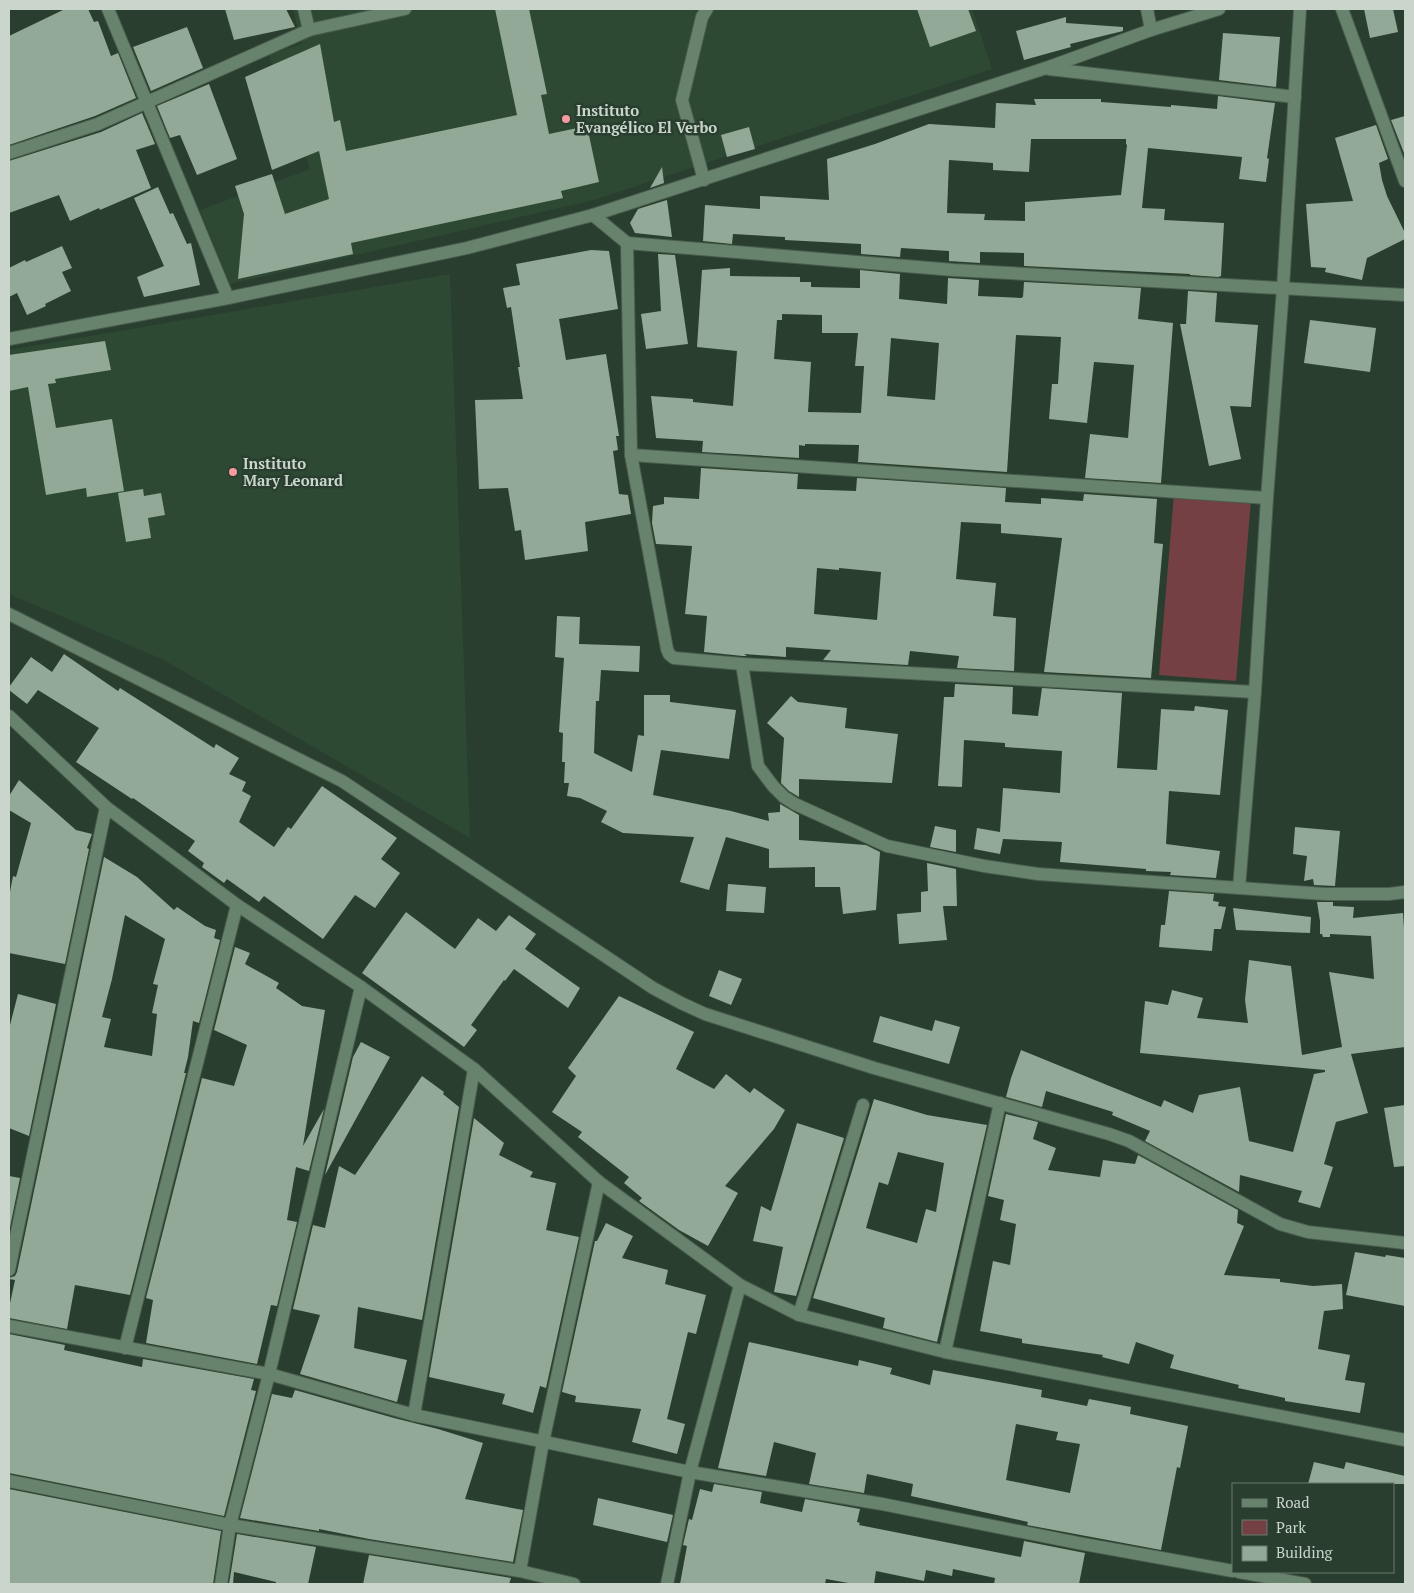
<svg xmlns="http://www.w3.org/2000/svg" width="1414" height="1593" viewBox="0 0 1414 1593" font-family="'PT Serif',serif">
  <rect width="100%" height="100%" fill="#293e2e"/>
  <!-- built -->
  <g fill="#2d4934">
    <polygon points="293,9 972,9 992,69 594,200 230,284 200,210 310,169 269,55 301,44"/>
    <polygon points="450,274 470,838 162,659 9,594 9,350"/>
  </g>
  <!-- green -->
  <polygon fill="#754044" points="1174,494 1251,500 1236,681 1159,675"/>
  <!-- building -->
  <g fill="#91a996" fill-rule="evenodd">
    <polygon points="65,9 88,9 94,22 98,21 111,56 118,53 136,98 95,116 9,145 9,36"/>
    <polygon points="225,9 286,9 295,27 234,40"/>
    <polygon points="495,9 529,9 547,94 541,95 549,134 587,126 599,182 561,191 563,198 351,243 353,254 238,279 244,214 235,186 272,174 285,214 329,199 319,151 272,170 245,77 320,44 334,122 340,120 346,151 517,115"/>
    <polygon points="917,9 968,9 976,31 930,47"/>
    <polygon points="1364,9 1393,9 1398,32 1370,38"/>
    <polygon points="1066,17 1066,23 1123,27 1123,31 1070,44 1071,47 1024,60 1016,31"/>
    <polygon points="187,27 203,68 151,91 133,47"/>
    <polygon points="1223,33 1280,37 1276,87 1219,80"/>
    <polygon points="209,84 237,159 197,175 180,135 170,138 157,106"/>
    <path d="M1218 96 1275 103 1267 158 1269 159 1266 182 1239 179 1242 157 1148 148 1142 208 1165 209 1164 220 1224 223 1221 276 1218 277 1190 275V274L1024 266V253L980 252V263L949 261V251L901 248 900 257 861 254V244L785 240V237L733 234 732 244 703 241 705 205 760 209V196L829 200 827 159 875 144 929 124 995 128 996 103 1036 105 1034 99H1101V102L1171 107V105L1217 109ZM1031 139H1126V144L1127 145 1121 195 1025 202V221L984 220 985 214 947 213 949 160 993 163V170L1029 172Z"/>
    <polygon points="142,113 155,144 136,150 151,188 100,210 99,208 70,221 59,195 9,213 9,161 101,132"/>
    <polygon points="1405,116 1405,153 1404,153 1391,120"/>
    <polygon points="1376,125 1388,159 1379,163 1382,180 1387,196 1405,233 1405,239 1367,258 1362,280 1325,272 1326,268 1311,267 1306,204 1353,201 1335,138"/>
    <polygon points="749,127 755,149 727,157 721,135"/>
    <polygon points="662,167 664,183 650,188"/>
    <polygon points="158,187 170,214 173,213 187,244 191,243 200,285 144,297 137,277 164,266 134,198"/>
    <polygon points="667,200 672,237 635,233 630,223 638,209"/>
    <polygon points="62,246 72,268 62,272 71,291 45,304 46,306 27,315 17,293 9,297 9,268 25,260 26,262"/>
    <polygon points="591,250 609,251 618,309 559,319 566,360 606,354 619,436 616,436 618,450 613,451 619,494 628,495 631,514 585,522 588,551 525,560 521,530 515,531 508,488 479,489 475,400 523,399 518,367 520,367 511,307 507,308 503,288 520,285 516,264"/>
    <polygon points="658,254 675,255 688,344 646,349 641,314 661,311"/>
    <path d="M730 268V276L800 277V282H811V287L860 288V270L900 274 899 299 947 304 948 278 979 280 978 296 1021 298 1023 297 1024 282 1141 288 1138 319 1173 323 1161 483 1085 478 1090 434 1128 438 1134 365 1094 362 1087 423 1049 419 1052 384H1058L1061 337 1016 335 1007 472 858 462 859 445 805 444V446L799 445V458L702 452 703 441 656 438 651 396 693 399V402L733 406 737 351 697 347 702 270ZM782 314 822 315V333H858L855 366H864L861 413 808 412 811 362 774 359 777 320H782ZM891 338 939 343 935 400 887 396Z"/>
    <polygon points="1188,291 1217,293 1215,322 1258,325 1251,407 1230,406 1241,459 1209,466 1180,324 1186,324"/>
    <polygon points="1310,320 1376,328 1370,372 1304,363"/>
    <polygon points="105,341 111,370 55,379 56,383 48,384 56,428 112,419 124,491 87,497 86,488 46,495 28,387 9,391 9,355"/>
    <path d="M701 468 798 474 797 489 856 491 857 478 1006 488 1005 502 1041 504V498L1083 501 1084 494 1157 499 1154 543 1163 544 1151 678 1044 672 1062 538 1001 533V524L961 522 956 579 996 583 993 616 1016 618 1014 671 957 668 959 656 910 651 908 665 823 660 831 650 786 647V657L744 654 747 656H743L704 652 707 616 685 614 692 546 656 544 652 523 653 506 664 504V497L699 499ZM817 568 839 570V568L881 572 877 620 814 614Z"/>
    <polygon points="143,489 144,496 161,493 165,515 148,518 151,538 126,542 118,493"/>
    <polygon points="557,616 580,617 579,644 640,646 639,672 601,670 599,701 596,701 594,753 632,772 638,735 644,736 644,695 670,695 670,702 736,710 729,759 661,750 653,795 731,811 769,821 768,813 780,812 780,804 799,815 799,840 866,845 880,852 876,910 843,914 840,887 815,887 815,867 769,868 769,849 726,837 709,890 680,882 694,837 623,833 601,822 607,811 580,798 567,796 569,783 564,783 565,762 562,762 563,733 559,732 564,658 555,657"/>
    <polygon points="64,654 118,691 120,688 214,748 216,744 239,758 229,774 246,782 242,791 251,796 239,822 274,847 288,827 291,829 322,786 397,838 381,859 400,873 375,908 355,895 323,939 264,896 259,902 227,879 224,883 202,867 204,863 188,851 195,841 133,798 132,799 76,762 99,728 38,690 27,704 9,690 9,687 31,657 52,672"/>
    <polygon points="955,684 1013,687 1012,714 1038,716 1042,688 1122,693 1117,768 1157,770 1161,709 1194,711 1195,706 1228,710 1220,795 1169,791 1166,844 1220,851 1216,878 1170,875 1171,872 1146,871 1146,869 1060,862 1062,842 1003,839 1000,854 974,849 977,828 1000,832 1003,788 1060,793 1062,751 1005,747 1005,743 964,740 962,787 938,786 944,697 954,697"/>
    <polygon points="791,696 798,702 847,708 845,728 898,734 892,783 799,779 799,797 789,791 781,783 784,738 767,723"/>
    <polygon points="19,780 76,830 92,834 87,848 89,849 65,964 9,953 9,897 13,876 16,877 31,823 9,810 9,796"/>
    <polygon points="935,826 956,830 956,852 930,847"/>
    <polygon points="1295,827 1340,831 1335,886 1314,885 1313,879 1304,881 1307,856 1293,854"/>
    <path d="M104 857 137 877 174 910 177 907 205 926 216 930 214 938 220 940 199 1023 193 1021 188 1057 184 1073H186L130 1295 75 1285 67 1329 9 1318V1308L15 1280 9 1279V1278L15 1276 17 1272ZM125 915 165 939 153 984 158 985 152 1013 157 1014 152 1056 104 1047 111 1019 102 1017 112 979Z"/>
    <polygon points="927,863 956,869 957,906 943,906 947,940 899,944 897,914 921,912 921,892 928,891"/>
    <polygon points="728,884 766,887 764,913 726,911"/>
    <polygon points="1169,891 1214,894 1213,901 1219,902 1218,906 1226,907 1221,929 1214,929 1212,951 1159,947 1161,925 1165,925"/>
    <polygon points="1317,902 1333,902 1333,906 1354,907 1353,918 1403,913 1405,944 1405,1047 1351,1054 1368,1113 1336,1122 1324,1164 1333,1167 1320,1208 1298,1202 1302,1191 1240,1175 1239,1192 1145,1141 1150,1131 1112,1115 1113,1112 1046,1091 1042,1107 1006,1097 1011,1078 1021,1050 1161,1107 1164,1100 1193,1113 1199,1095 1240,1087 1249,1141 1293,1152 1314,1074 1325,1072 1325,1070 1140,1053 1145,1001 1168,1005 1172,990 1203,998 1197,1018 1248,1023 1245,1000 1249,960 1291,966 1302,1055 1342,1047 1329,972 1374,979 1371,936 1330,934 1330,937 1323,937 1322,934 1320,934 1320,921"/>
    <polygon points="1233,908 1311,917 1310,933 1236,930"/>
    <polygon points="406,912 455,949 478,918 496,931 509,915 536,934 525,949 580,988 568,1008 514,969 505,981 504,980 471,1025 477,1030 464,1047 362,973"/>
    <polygon points="235,947 250,953 245,964 279,983 276,988 302,1006 325,1010 303,1146 324,1109 309,1171 296,1167 287,1220 297,1222 277,1306 271,1305 257,1364 146,1343 153,1300 146,1298 202,1078 234,1086 247,1045 214,1030"/>
    <polygon points="719,970 742,979 731,1005 709,996"/>
    <polygon points="18,994 56,1004 29,1136 9,1128 9,1029"/>
    <polygon points="619,996 694,1032 676,1069 714,1089 726,1074 750,1093 754,1088 785,1110 774,1129 725,1186 738,1193 708,1246 679,1230 639,1201 642,1198 624,1183 629,1177 578,1137 582,1132 552,1112 576,1076 568,1068"/>
    <polygon points="880,1016 932,1031 935,1020 960,1027 949,1064 873,1042"/>
    <polygon points="361,1042 390,1057 325,1175 353,1057"/>
    <polygon points="422,1076 444,1092 443,1094 459,1107 422,1320 358,1307 354,1348 407,1360 397,1402 300,1374 320,1315 293,1309 313,1225 325,1228 339,1166 355,1175"/>
    <path d="M874 1099 927 1115 987 1125 937 1342 883 1328 885 1318 813 1298ZM898 1152 944 1163 936 1212 926 1209 917 1243 866 1228 879 1182 888 1185Z"/>
    <polygon points="1405,1105 1405,1166 1394,1167 1384,1108"/>
    <polygon points="1006,1114 1038,1122 1033,1139 1056,1148 1048,1170 1100,1177 1103,1160 1135,1164 1138,1155 1238,1210 1237,1223 1244,1226 1224,1275 1280,1279 1280,1282 1313,1286 1342,1284 1343,1309 1324,1311 1318,1349 1350,1355 1345,1380 1365,1383 1360,1413 1285,1401 1285,1398 1238,1388 1239,1385 1170,1368 1174,1355 1136,1342 1129,1364 1102,1357 1103,1355 1022,1343 1022,1339 980,1331 993,1261 1010,1265 1016,1224 1000,1220 1004,1200 988,1196"/>
    <polygon points="474,1118 504,1143 499,1155 533,1172 530,1177 556,1183 546,1230 579,1237 546,1388 540,1386 533,1413 502,1404 505,1394 429,1377"/>
    <polygon points="797,1123 844,1138 796,1296 774,1292 783,1247 753,1241 761,1206 771,1211"/>
    <polygon points="9,1176 20,1178 9,1232"/>
    <polygon points="606,1223 633,1236 622,1258 668,1270 665,1284 706,1295 696,1334 688,1332 667,1419 685,1424 677,1454 632,1442 641,1409 575,1402 576,1396 562,1392 595,1241 597,1241"/>
    <polygon points="1355,1252 1385,1257 1386,1255 1405,1258 1405,1306 1346,1295"/>
    <polygon points="9,1334 65,1345 64,1350 142,1367 143,1359 254,1379 251,1390 256,1391 224,1516 9,1473"/>
    <path d="M749 1342 858 1366 859 1360 892 1368 890 1374 930 1385 933 1370 1042 1390 1041 1397 1087 1406 1089 1399 1131 1407 1130 1414 1188 1426 1180 1468 1177 1467 1161 1550 1027 1525 1028 1522 911 1496 913 1484 867 1474 864 1493 809 1484 816 1453 774 1442 766 1476 718 1468ZM1016 1424 1058 1432 1056 1440 1080 1444 1070 1493 1006 1480Z"/>
    <polygon points="295,1390 394,1418 438,1429 483,1443 465,1499 523,1510 513,1562 369,1539 319,1529 319,1531 240,1518 272,1394 292,1398"/>
    <polygon points="1314,1462 1344,1469 1346,1462 1405,1476 1404,1484 1308,1484"/>
    <polygon points="714,1484 762,1492 760,1503 802,1512 805,1499 860,1509 857,1522 860,1523 859,1525 1021,1557 1024,1541 1085,1553 1079,1584 994,1584 995,1578 953,1569 952,1576 926,1570 924,1581 876,1571 874,1584 854,1584 826,1579 825,1584 680,1584 687,1546 683,1545 689,1519 692,1520 700,1489 712,1492"/>
    <polygon points="9,1489 221,1531 213,1584 9,1584"/>
    <polygon points="598,1498 673,1515 667,1542 593,1525"/>
    <polygon points="237,1534 316,1547 308,1584 276,1584 276,1582 234,1572 233,1584 229,1584"/>
    <polygon points="369,1555 511,1578 509,1584 363,1584"/>
  </g>
  <g fill="none" stroke-linecap="round" stroke-linejoin="round">
    <defs>
      <g id="minor">
        <polyline points="108,9 228,298"/>
        <polyline points="304,9 309,30"/>
        <polyline points="1147,9 1151,30"/>
        <polyline points="1342,9 1405,181"/>
        <polyline points="1049,69 1295,97"/>
        <polyline points="9,153 98,124 309,30 405,9"/>
        <polyline points="704,180 682,100 702,17 707,9"/>
        <polyline points="593,215 627,243 631,455 667,649 669,654 674,658 742,664 1255,692"/>
        <polyline points="627,243 954,270 1405,295"/>
        <polyline points="9,339 228,298 467,248 593,215 1046,68 1151,30 1219,9"/>
        <polyline points="631,455 1267,498"/>
        <polyline points="9,614 342,781 653,988 681,1003 705,1014 874,1068 1109,1134 1129,1141 1280,1224 1308,1232 1405,1243"/>
        <polyline points="742,664 758,766 773,786 784,797 795,804 887,846 984,866 1038,874 1325,894 1389,894 1405,892"/>
        <polyline points="9,716 106,807 237,905 361,987 474,1069 599,1182 740,1285 799,1315 945,1352 1405,1440"/>
        <polyline points="1239,888 1255,692 1267,498 1283,288 1300,9"/>
        <polyline points="9,1270 106,807"/>
        <polyline points="799,1315 863,1105"/>
        <polyline points="9,1326 269,1374 414,1415 690,1472 882,1504 1078,1543 1233,1571"/>
        <polyline points="125,1348 237,905"/>
        <polyline points="945,1352 1000,1103"/>
        <polyline points="414,1415 474,1069"/>
        <polyline points="9,1481 230,1525 520,1571 574,1584"/>
        <polyline points="520,1571 543,1442 599,1182"/>
        <polyline points="1239,1572 1305,1584"/>
        <polyline points="221,1584 230,1525 269,1374 361,987"/>
        <polyline points="667,1584 690,1472 740,1285"/>
      </g>
    </defs>
    <!-- minor casing -->
    <use href="#minor" stroke="#495c4e" stroke-width="14"/>
    <!-- minor -->
    <use href="#minor" stroke="#67836d" stroke-width="12"/>
  </g>
  <!-- markers -->
  <g fill="#f49aa0" stroke="#293e2e" stroke-width="2">
    <circle cx="566" cy="119" r="5"/>
    <circle cx="233" cy="472" r="5"/>
  </g>
  <g text-anchor="middle" dominant-baseline="central" stroke-width="5" stroke-linejoin="round" paint-order="stroke">
    <!-- poi labels -->
    <g font-size="15" font-weight="bold" fill="#cad6cc" stroke="#293e2e" text-anchor="start">
      <text x="576" y="110">Instituto<tspan x="576" dy="17">Evangélico El Verbo</tspan></text>
      <text x="243" y="463">Instituto<tspan x="243" dy="17">Mary Leonard</tspan></text>
    </g>
  </g>
  <!-- border -->
  <rect width="1414" height="1593" fill="none" stroke="#cad6cc" stroke-width="20"/>
  <!-- legend -->
  <rect x="1232" y="1483" width="162" height="90" fill="#293e2e" stroke="#697b6d"/>
  <rect x="1242" y="1499" width="25" height="8" fill="#67836d" stroke="#697b6d"/>
  <text x="1276" y="1508" font-size="15" fill="#cad6cc">Road</text>
  <rect x="1242" y="1520" width="25" height="15" fill="#754044" stroke="#697b6d"/>
  <text x="1276" y="1533" font-size="15" fill="#cad6cc">Park</text>
  <rect x="1242" y="1546" width="25" height="15" fill="#91a996" stroke="#697b6d"/>
  <text x="1276" y="1558" font-size="15" fill="#cad6cc">Building</text>
</svg>
